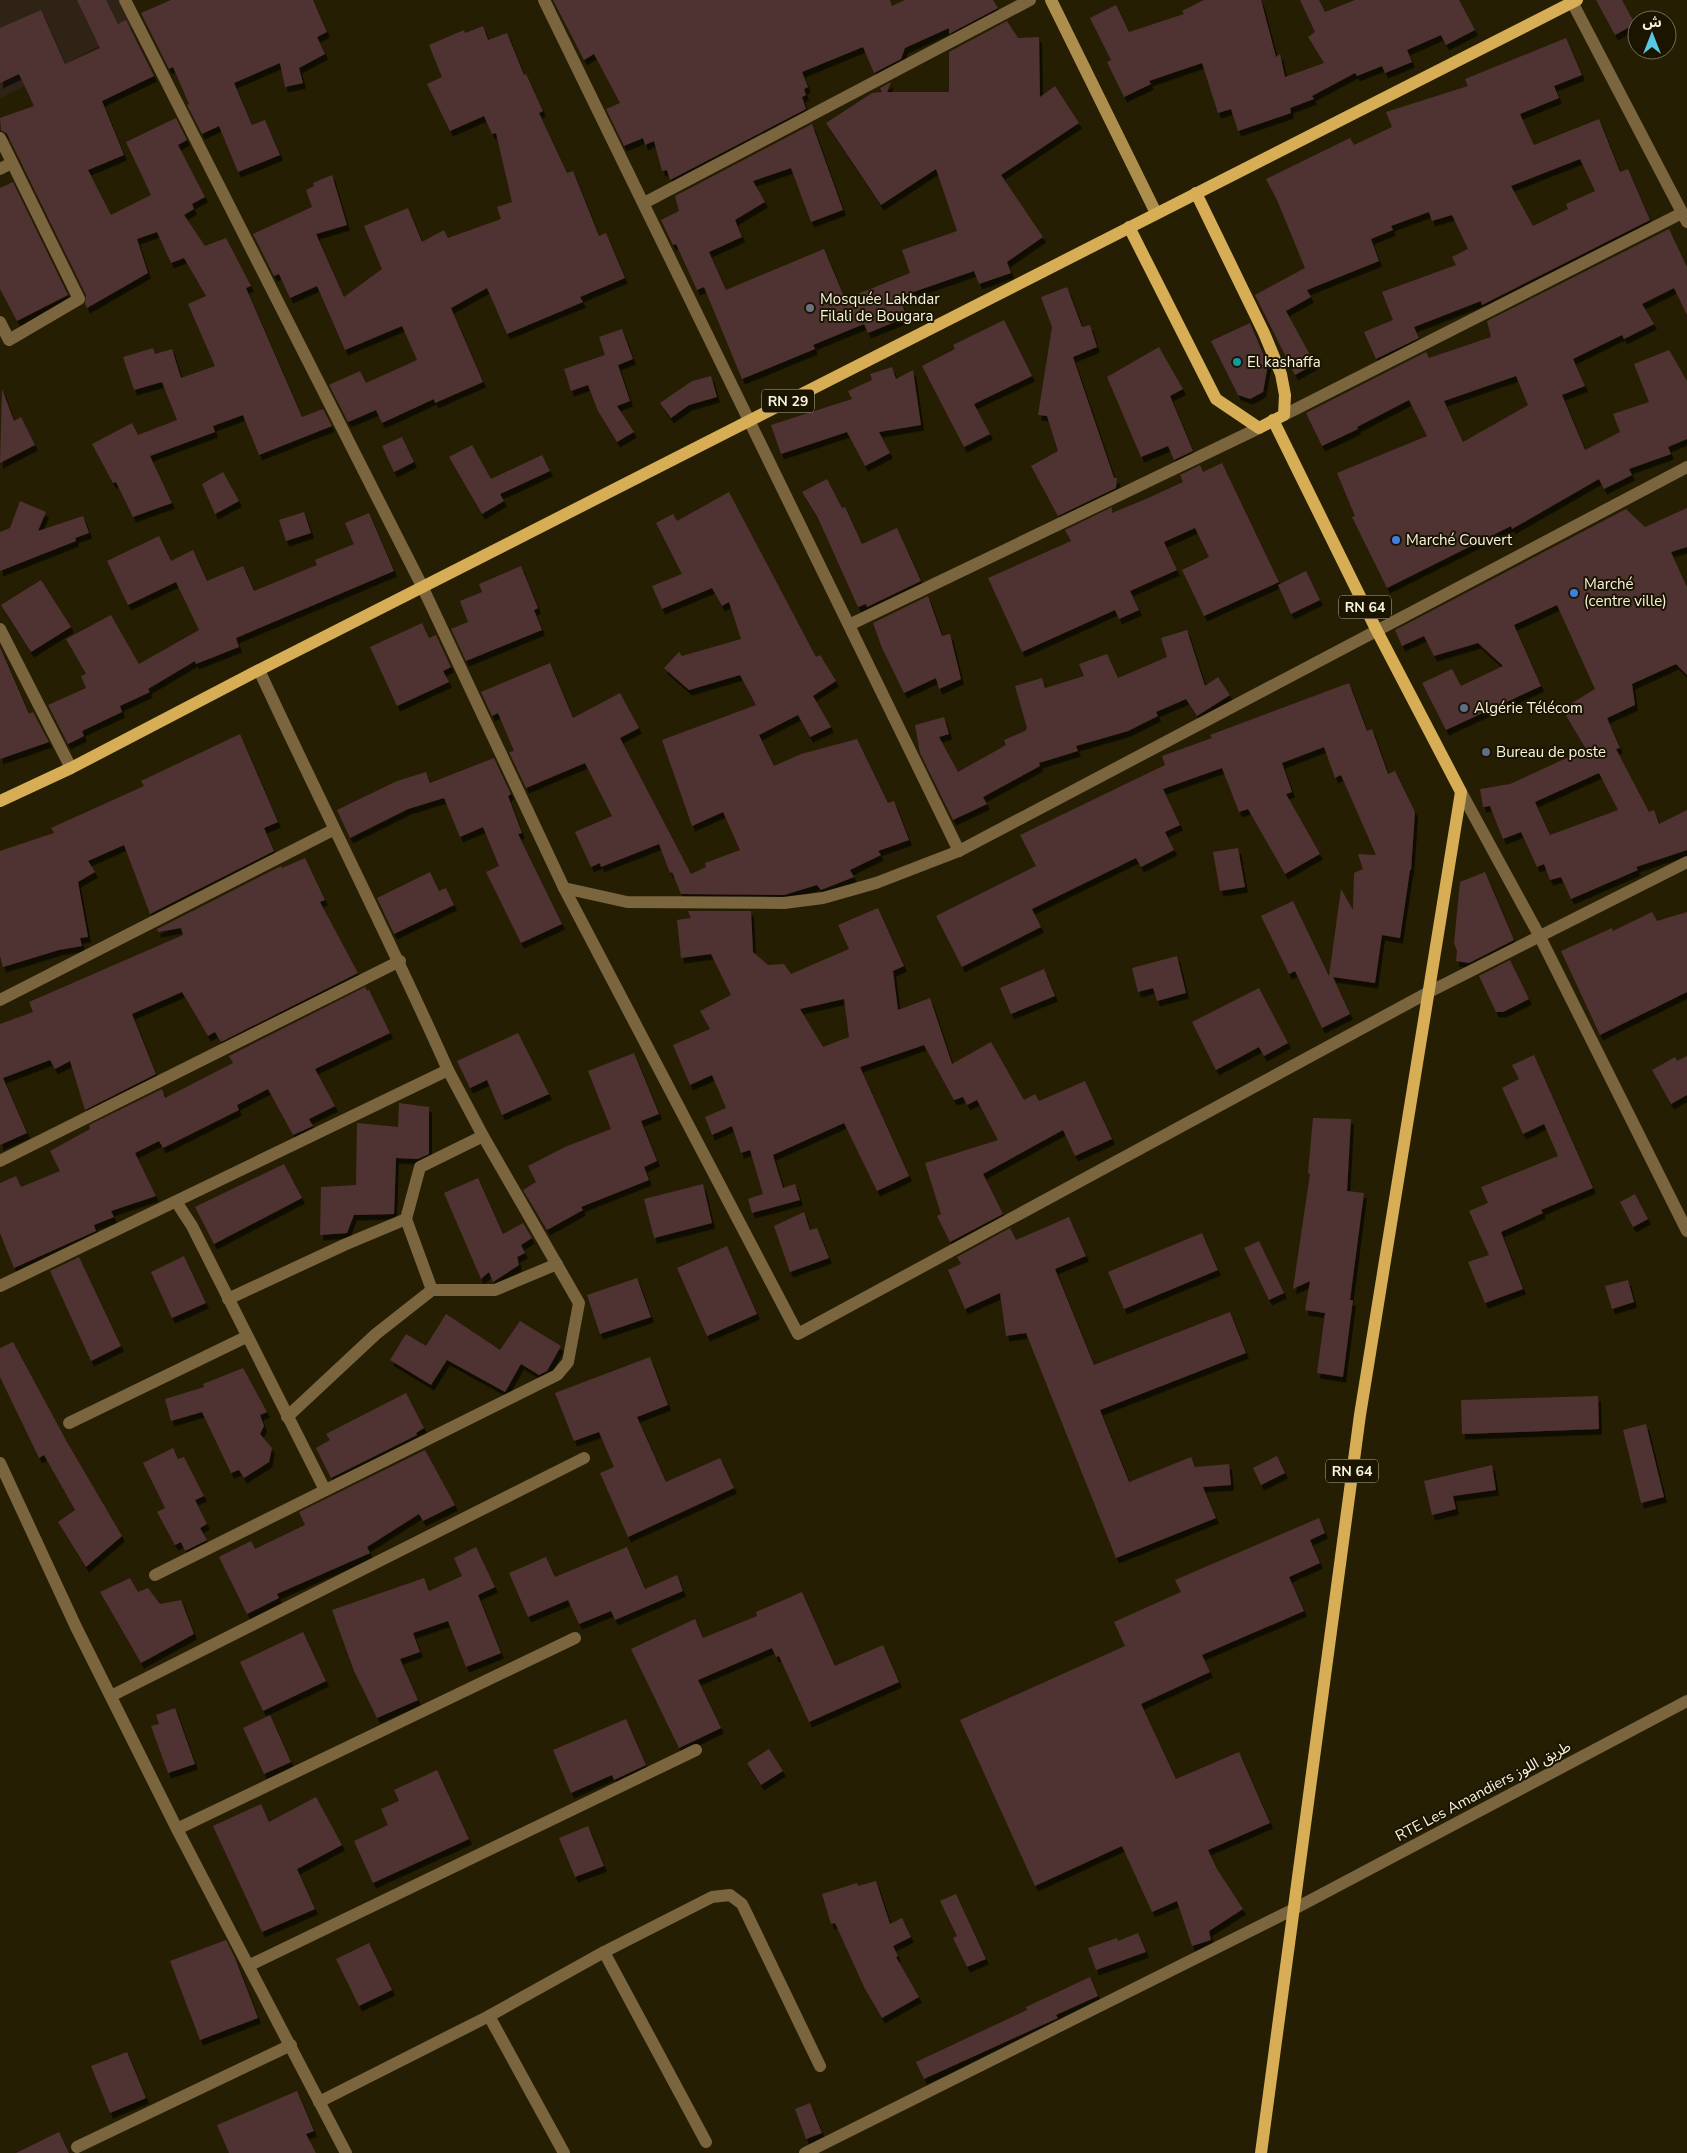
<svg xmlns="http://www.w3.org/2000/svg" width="1687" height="2153" viewBox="0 0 1687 2153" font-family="'Nunito Sans','Noto Sans Arabic',sans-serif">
  <defs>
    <filter id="shadow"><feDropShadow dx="3" dy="5.5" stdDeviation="0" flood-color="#0009"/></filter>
  </defs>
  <rect width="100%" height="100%" fill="#251e03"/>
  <!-- education -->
  <polygon fill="#2f2315" points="0,0 125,0 138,25 0,99"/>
  <!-- building -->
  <g fill="#503230" fill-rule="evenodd" filter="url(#shadow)">
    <polygon points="77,0 106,0 118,24 126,20 154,76 102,101 124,155 88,170 111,215 151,195 126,142 176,118 187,140 178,145 205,197 192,204 194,209 184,215 205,246 226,238 251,286 246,288 302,417 323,409 332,426 259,455 243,415 213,426 215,432 150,456 172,503 133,517 116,482 113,483 92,444 132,423 138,435 177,420 162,382 134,390 123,357 153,348 155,354 172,349 181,378 215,366 188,304 206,296 184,258 171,263 157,232 137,239 148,273 87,308 85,304 86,295 7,134 1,130 0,118 34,106 19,74 0,83 0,28 41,10 65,64 100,48"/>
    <polygon points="171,0 313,0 327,32 317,37 325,54 299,68 303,83 285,87 280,63 234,83 252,125 265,120 280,155 238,172 219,126 202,134 187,105 189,104 173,67 169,69 141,13"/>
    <polygon points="553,0 890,0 892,6 905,0 993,0 998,8 949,34 949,28 905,48 901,59 874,73 863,47 802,72 808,87 804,89 806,95 802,97 806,109 670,180 667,170 662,171 654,141 645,145 643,138 624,146 606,109 620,103 594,54 584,60"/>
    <polygon points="1204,0 1261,0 1276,57 1280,54 1285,77 1324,63 1308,37 1315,32 1300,0 1319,0 1325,12 1355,0 1459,0 1475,30 1446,45 1441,35 1407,50 1412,62 1385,73 1382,66 1357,76 1355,73 1312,96 1314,99 1290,108 1291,113 1238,131 1231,109 1218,113 1202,63 1149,81 1151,84 1124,97 1107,62 1111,60 1090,18 1116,5 1129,32 1184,14 1182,11"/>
    <polygon points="1596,0 1622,0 1635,24 1615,35"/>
    <polygon points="1007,21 1018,38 1039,37 1040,97 1055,86 1079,123 1001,175 1043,237 1007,262 1011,273 979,284 974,271 899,297 907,317 868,333 864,324 813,345 815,349 742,379 704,287 697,290 676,244 673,245 661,220 679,211 675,196 812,124 843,210 811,222 791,168 753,181 765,202 735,220 742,237 709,252 726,290 824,249 845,299 910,273 902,250 957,231 936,169 881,205 826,123 872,93 882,92 880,88 891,82 887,92 949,92 949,52"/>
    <polygon points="483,26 488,40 507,33 524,75 526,74 543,111 539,113 567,173 573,171 599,236 606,233 625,278 580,297 583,302 507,334 487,288 451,308 483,382 435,403 434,399 382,423 376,410 348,422 329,385 360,371 366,383 417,360 402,326 345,350 317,286 290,298 279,274 274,276 253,234 312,207 306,190 314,186 313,183 332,175 347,225 316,234 344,297 382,269 364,226 408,208 422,242 444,230 448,238 501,219 497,207 512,202 496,133 492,134 484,116 450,131 427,84 442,77 429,45 464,30 465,33"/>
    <path d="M1566 38 1582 75 1554 86 1559 98 1520 114 1534 145 1599 119 1620 172 1628 169 1650 220 1482 305 1481 301 1414 327 1419 338 1376 359 1364 332 1393 320 1382 292 1456 265 1452 257 1468 249 1452 215 1432 221 1429 212 1391 226 1393 230 1371 239 1379 261 1307 290 1311 297 1286 311 1315 364 1295 375 1255 295 1305 268 1277 200 1266 179 1350 138 1354 145 1392 127 1386 112 1468 86 1465 79ZM1580 159 1595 191 1566 204 1568 209 1533 226 1511 186Z"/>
    <polygon points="13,182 68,295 17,321 0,289 0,188"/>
    <path d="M1669 229 1687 267V315L1674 288 1642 304 1654 324 1624 339 1622 335 1573 359 1585 386 1562 395 1585 450 1620 432 1613 414 1649 402 1634 364 1669 350 1687 381V439L1668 447 1671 454 1629 469 1632 475 1604 489 1599 479 1512 529 1511 526 1387 588 1352 517 1355 516 1337 473 1427 436 1409 400 1357 427 1358 429 1322 446 1306 413 1426 352 1429 358 1491 337 1487 321ZM1516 376 1528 405 1463 442 1444 401Z"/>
    <polygon points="1067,287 1082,327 1090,325 1097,347 1073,357 1114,478 1117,478 1116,488 1058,516 1031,466 1058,451 1047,416 1038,415 1052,327 1041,297"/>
    <polygon points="1004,320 1032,376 974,404 990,434 964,447 922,366 955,349 953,345"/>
    <polygon points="1250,323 1268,365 1263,392 1250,399 1238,395 1211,341"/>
    <polygon points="622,329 633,359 618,365 630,401 617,406 634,432 617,442 598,411 588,385 571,391 564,369 605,355 599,337"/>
    <polygon points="1159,347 1183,389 1170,396 1193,451 1174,460 1168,446 1141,457 1107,377"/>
    <polygon points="892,367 896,379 913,370 921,425 879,432 890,453 865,466 847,432 781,454 771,425 852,399 848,391 872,380 870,374"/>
    <polygon points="711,376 717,397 689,405 671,418 660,403 692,381"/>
    <polygon points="2,389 14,421 21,417 35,445 0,463"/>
    <polygon points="402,437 414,462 394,472 382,446"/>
    <polygon points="472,445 491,479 542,455 550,471 500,494 504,501 482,514 449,457"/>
    <polygon points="1222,463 1279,582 1204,616 1182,570 1209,557 1195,528 1164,542 1177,570 1130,591 1139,610 1119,619 1115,610 1022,652 988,578 1071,541 1065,530 1112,507 1112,513 1146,499 1183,482 1180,475 1200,465 1203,472"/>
    <polygon points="223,472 239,501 215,514 202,484"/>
    <polygon points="827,479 842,508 845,507 862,544 897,528 921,581 867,607 866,604 858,607 818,518 802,492"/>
    <polygon points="729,492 816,657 820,655 836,681 813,696 831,727 810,737 798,715 759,735 774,766 801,754 857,739 888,803 894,801 909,840 878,851 881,855 850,870 854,877 821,890 817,885 784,895 681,894 672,872 670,873 659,844 601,867 600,863 591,867 575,832 612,816 585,763 526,788 509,752 514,751 498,713 492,716 481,692 550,663 573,718 620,693 639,728 620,738 691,874 706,867 705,863 740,850 723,812 692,826 662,740 756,705 740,675 689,690 664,668 679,652 682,656 741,639 729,602 722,606 712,588 662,609 652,586 682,574 656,523 673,514 677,521"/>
    <polygon points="20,501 46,512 38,531 83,516 89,533 75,538 76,541 0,571 0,532 10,528"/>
    <path d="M1687 508V547L1671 552 1687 587V675L1676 664 1632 684 1635 705 1607 718 1620 748 1616 749 1649 812 1654 810 1659 824 1687 810V850L1636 867 1638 870 1571 899 1561 877 1550 880 1544 864 1537 867 1521 832 1503 839 1490 806 1483 807 1480 789 1510 784 1586 749 1562 709 1595 689 1557 605 1514 625 1541 686 1446 730 1422 683 1452 669 1461 686 1503 666 1478 643 1434 656 1424 636 1402 646 1395 630 1626 509 1645 527ZM1599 773 1618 810 1550 835 1535 802Z"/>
    <polygon points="304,512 311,533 286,541 279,520"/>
    <polygon points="369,513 394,571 236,638 239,647 196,664 195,661 148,689 150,692 120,706 122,712 82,731 84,736 68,744 48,705 86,688 81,676 86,674 66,639 111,615 139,664 199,630 176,582 128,605 107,561 159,536 171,561 193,550 207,581 243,566 254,591 317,565 315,560 354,544 345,523"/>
    <polygon points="521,566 538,608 534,610 542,630 466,661 451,629 468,622 460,601 482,592 479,584"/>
    <polygon points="1306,571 1320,600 1291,614 1278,585"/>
    <polygon points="41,580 71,627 31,652 1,605"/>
    <polygon points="928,596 942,636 950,634 961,679 939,689 936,678 904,693 882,648 873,623"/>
    <polygon points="422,623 429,638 436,635 451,667 443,671 449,682 397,706 370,647"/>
    <polygon points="1187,630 1205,686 1218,677 1230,695 1197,716 1186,699 1156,712 1158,716 1128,731 1076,746 1078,751 1039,763 1040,766 983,797 987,804 953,820 920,753 915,725 944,717 949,734 939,737 958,772 1006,745 1004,740 1025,731 1027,728 1015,686 1042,678 1045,688 1084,676 1079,664 1107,654 1118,678 1167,657 1161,638"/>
    <polygon points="0,647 29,714 33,712 49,742 0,759"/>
    <polygon points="1349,683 1367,731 1372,729 1388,774 1395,771 1415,812 1411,870 1410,870 1400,938 1382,935 1375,983 1333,977 1350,1014 1322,1028 1295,971 1289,974 1261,916 1293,901 1329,976 1341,889 1353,910 1354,873 1363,869 1358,854 1376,855 1341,775 1335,778 1324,747 1282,763 1292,792 1286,794 1320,854 1285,874 1248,809 1239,812 1222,768 1163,789 1180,825 1165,832 1174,850 1141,867 1136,858 1032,909 1041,927 962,967 936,916 1036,866 1020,835 1165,765 1162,756 1212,738 1210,735"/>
    <polygon points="240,734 278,822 264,828 274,851 150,914 124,845 88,861 95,872 78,882 88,937 80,938 82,946 59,950 3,967 0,956 0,851 54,833 51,828 144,786 141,781"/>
    <polygon points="494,758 511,794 508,796 522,833 518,834 562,924 521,943 486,872 499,866 483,827 460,837 444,798 408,809 350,838 337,810 397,781 426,772 430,783"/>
    <polygon points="1238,848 1245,887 1220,891 1213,852"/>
    <polygon points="305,858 325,900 320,902 358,973 221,1042 215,1032 208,1036 182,992 132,1014 156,1074 85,1110 70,1061 55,1069 50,1060 3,1078 27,1133 0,1145 0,1024 33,1012 29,1002 183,935 181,928 158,932 157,929 281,866 282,868"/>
    <polygon points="430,872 439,891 446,888 454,905 394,934 377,898"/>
    <polygon points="1485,872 1514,940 1469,963 1456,961 1457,951 1454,943 1460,882"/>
    <path d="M878 908 904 966 893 971 898 1010 930 998 952 1064 991 1042 1024 1100 1035 1094 1039 1101 1085 1081 1112 1139 1075 1156 1063 1130 983 1174 1003 1214 950 1242 937 1216 941 1214 925 1163 998 1140 977 1100 967 1105 963 1097 954 1100 924 1045 860 1067 909 1176 877 1191 844 1123 773 1155 783 1188 795 1184 800 1200 752 1213 748 1199 763 1194 750 1150 741 1153 732 1126 712 1135 705 1117 726 1108 712 1075 690 1085 673 1045 710 1029 700 1011 731 995 711 954 681 958 677 920 691 918 688 911H751L753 952 768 965 784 964 791 974 849 949 838 925ZM844 999 849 1037 823 1047 800 1009Z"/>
    <polygon points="1652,912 1657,921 1687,912 1687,992 1600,1035 1561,951 1612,928 1613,931"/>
    <polygon points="1177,956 1186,993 1157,1001 1153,988 1138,992 1132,968"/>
    <polygon points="1510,960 1529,999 1503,1012 1496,1012 1479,976"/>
    <polygon points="1044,969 1055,996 1011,1014 1000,988"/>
    <polygon points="365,987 367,991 369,990 390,1033 315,1069 335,1106 309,1119 313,1126 293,1135 268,1089 237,1105 239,1110 163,1148 159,1141 135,1153 156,1196 111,1211 114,1217 94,1225 96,1231 14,1268 0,1233 0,1183 16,1176 21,1187 60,1171 50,1151 90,1129 89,1125 162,1089 165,1098 233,1063 229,1056"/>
    <polygon points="1259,988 1288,1043 1264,1056 1259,1047 1216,1070 1192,1022"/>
    <polygon points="518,1033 549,1094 502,1115 487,1080 470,1088 457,1061"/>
    <polygon points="634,1053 659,1114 641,1121 657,1161 644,1167 649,1180 581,1207 583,1210 547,1230 523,1190 536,1182 528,1166 565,1147 611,1129 588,1071"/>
    <polygon points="1534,1055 1593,1188 1541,1210 1543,1213 1501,1232 1523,1289 1485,1303 1468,1262 1489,1255 1469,1211 1488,1203 1481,1187 1558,1156 1544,1124 1523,1134 1502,1088 1519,1079 1512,1065"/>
    <polygon points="1687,1056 1687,1095 1671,1104 1652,1070 1675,1057 1677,1061"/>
    <polygon points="399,1103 429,1107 429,1154 418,1159 396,1158 394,1214 354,1215 347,1233 320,1235 321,1187 356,1185 357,1123 398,1127"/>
    <polygon points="1313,1118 1351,1119 1347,1191 1364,1193 1350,1300 1353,1300 1343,1377 1317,1373 1325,1313 1305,1310 1310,1281 1293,1289 1310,1174 1308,1173"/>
    <polygon points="284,1164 302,1198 214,1244 195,1207"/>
    <polygon points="478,1178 503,1234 523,1223 532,1238 521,1245 525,1253 517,1257 519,1265 493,1282 489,1272 481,1279 444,1193"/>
    <polygon points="703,1184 712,1223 654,1238 644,1199"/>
    <polygon points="1635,1194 1648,1219 1633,1227 1620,1202"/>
    <polygon points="804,1212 810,1230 817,1228 829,1258 790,1272 774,1226"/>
    <polygon points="1069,1217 1086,1256 1055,1269 1094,1365 1230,1312 1246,1353 1100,1410 1129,1482 1191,1457 1195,1467 1229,1464 1231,1485 1203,1487 1216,1518 1116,1558 1026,1333 1006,1336 1000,1293 965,1309 948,1270 961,1264 957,1257 1010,1228 1016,1240"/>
    <polygon points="1202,1233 1218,1270 1124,1309 1108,1272"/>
    <polygon points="1259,1241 1284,1293 1269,1300 1244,1248"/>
    <polygon points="727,1246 757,1314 707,1336 677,1268"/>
    <polygon points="184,1256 206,1303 172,1318 151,1272"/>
    <polygon points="79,1257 121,1346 91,1361 50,1271"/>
    <polygon points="637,1278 651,1317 600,1334 587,1295"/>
    <polygon points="1628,1280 1634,1302 1612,1309 1605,1286"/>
    <polygon points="446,1314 500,1350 520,1321 561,1346 547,1371 539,1375 521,1364 505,1392 447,1360 431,1385 390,1360 406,1334 426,1346"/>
    <polygon points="13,1342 67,1442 122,1536 86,1567 58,1522 75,1510 44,1455 39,1458 0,1377 0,1348"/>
    <polygon points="650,1357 668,1405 637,1417 666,1482 720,1458 734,1488 628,1537 600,1473 614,1467 599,1432 574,1441 555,1393"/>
    <polygon points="243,1368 267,1412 260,1415 264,1426 260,1434 272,1448 269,1462 244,1478 239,1470 231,1473 202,1412 171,1421 165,1399 204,1387 203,1384"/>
    <polygon points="406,1393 424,1428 416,1433 417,1435 331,1478 316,1448 330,1440 326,1434"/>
    <polygon points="1598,1396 1599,1429 1462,1434 1461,1400"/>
    <polygon points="1646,1424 1664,1497 1641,1503 1623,1430"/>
    <polygon points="173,1448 178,1459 184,1457 204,1496 195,1500 207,1524 200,1528 207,1540 185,1551 181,1542 175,1545 157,1512 165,1508 143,1463"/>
    <polygon points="425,1450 455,1505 423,1521 419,1514 367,1547 370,1553 277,1594 279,1598 247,1614 219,1557 251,1541 255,1549 305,1525 299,1512"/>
    <polygon points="1277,1456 1285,1473 1261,1485 1253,1468"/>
    <polygon points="1492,1465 1496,1490 1453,1496 1456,1509 1432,1515 1424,1481"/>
    <polygon points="1319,1518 1325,1533 1310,1540 1320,1563 1289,1577 1304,1611 1202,1655 1210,1672 1141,1704 1176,1779 1239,1752 1270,1823 1208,1850 1217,1869 1243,1909 1209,1931 1211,1940 1192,1946 1177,1901 1152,1912 1122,1846 1035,1886 960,1720 1125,1646 1114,1622 1181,1592 1175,1580"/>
    <polygon points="476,1547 495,1587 478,1595 501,1653 466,1667 448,1621 413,1633 420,1652 400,1659 418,1700 377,1718 354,1671 332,1610 424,1578 429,1591 462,1576 454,1558"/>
    <polygon points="627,1547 645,1589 677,1575 683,1591 615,1620 611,1611 579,1624 568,1600 528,1617 509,1573 546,1557 555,1577"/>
    <polygon points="130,1578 138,1592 148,1588 160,1604 181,1600 194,1634 141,1663 100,1592"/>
    <polygon points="802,1592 835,1666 883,1645 899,1682 809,1722 779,1656 776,1657 772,1648 698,1680 721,1728 679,1748 631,1649 695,1619 703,1638 757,1616 756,1612"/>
    <polygon points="303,1632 326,1681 263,1711 240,1662"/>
    <polygon points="175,1708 195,1764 168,1773 151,1726 159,1724 156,1715"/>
    <polygon points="270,1715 291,1762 264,1774 243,1728"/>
    <polygon points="626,1719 646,1765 614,1780 612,1775 571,1793 553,1750"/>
    <polygon points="769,1749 783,1771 761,1785 747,1763"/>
    <polygon points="437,1770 469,1839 373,1883 354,1841 388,1825 381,1809 399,1801 394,1790"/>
    <polygon points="316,1797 342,1845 297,1869 315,1909 262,1932 213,1826 261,1804 269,1822"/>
    <polygon points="588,1826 604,1866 575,1877 559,1838"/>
    <polygon points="876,1881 890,1924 902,1918 911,1937 893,1946 898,1956 896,1957 919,1997 882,2018 865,1989 835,1923 831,1924 822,1894 857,1883 858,1886"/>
    <polygon points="956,1894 986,1959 967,1967 953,1938 957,1936 940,1901"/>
    <polygon points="1138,1933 1146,1952 1096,1970 1088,1948 1117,1938 1118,1941"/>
    <polygon points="226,1940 235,1958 258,2018 200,2040 170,1961"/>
    <polygon points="369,1943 392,1990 359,2006 336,1959"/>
    <polygon points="1090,1977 1098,1996 1056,2015 1058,2018 924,2079 916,2062 1027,2010 1026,2007"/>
    <polygon points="127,2052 146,2098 110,2113 91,2066"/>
    <polygon points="297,2091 314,2131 306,2134 316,2153 229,2153 217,2125"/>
    <polygon points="810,2103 822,2133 806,2139 795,2109"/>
    <polygon points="59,2132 69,2153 16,2153"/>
  </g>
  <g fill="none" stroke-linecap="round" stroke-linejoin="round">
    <!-- minor -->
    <g stroke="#7a653e" stroke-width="12">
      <polyline points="125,0 422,586 564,888 798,1334 1429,992 1687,862"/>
      <polyline points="544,0 959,851"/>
      <polyline points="1571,0 1687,222"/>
      <polyline points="0,138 79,299 9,340 0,322"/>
      <polyline points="0,169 12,163"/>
      <polyline points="644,203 1030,0"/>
      <polyline points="1284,415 1682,213"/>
      <polyline points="849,625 1259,428"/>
      <polyline points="0,629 71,768"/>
      <polyline points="564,888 627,902 784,903 823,898 876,883 959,851 1687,467"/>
      <polyline points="0,1000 333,830"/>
      <polyline points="0,1161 400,961"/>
      <polyline points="177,1203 192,1226 325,1490"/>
      <polyline points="406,1219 420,1167 483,1136"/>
      <path d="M0 1286 448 1070C388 935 321 804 259 670"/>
      <polyline points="228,1299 344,1245 406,1219 432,1290 495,1290 557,1264"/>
      <polyline points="287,1417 376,1334 432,1290"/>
      <polyline points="69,1423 246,1337"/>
      <polyline points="155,1575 557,1375 568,1362 579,1303 483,1136 448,1070"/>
      <polyline points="111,1696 584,1458"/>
      <polyline points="177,1829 575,1638"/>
      <polyline points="604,1952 706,2142"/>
      <polyline points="250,1965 696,1750"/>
      <polyline points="489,2016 564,2153"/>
      <polyline points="319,2102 489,2016 604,1952 712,1897 730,1895 742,1904 820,2066"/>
      <polyline points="77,2147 291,2045"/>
      <polyline points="805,2153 1294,1909 1687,1701"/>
    </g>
    <!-- tertiary -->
    <g stroke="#7a653e" stroke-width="12">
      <polyline points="1461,792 1539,935 1687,1231"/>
      <polyline points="0,1463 76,1627 177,1829 346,2153"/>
    </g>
    <!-- secondary -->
    <polyline stroke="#ae8e4c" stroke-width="12" points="1051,0 1156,213"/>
    <!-- primary -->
    <g stroke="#d7ad55" stroke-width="12">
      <polyline points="1129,227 1216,399 1259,428 1284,415 1285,395 1281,374 1264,333 1196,193"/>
      <polyline points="0,801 71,768 259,670 1577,0"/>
      <polyline points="1261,2153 1360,1415 1461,792 1377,631 1273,420"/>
    </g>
  </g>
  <!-- markers -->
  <circle fill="#6b7280" stroke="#1b1500" stroke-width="2" cx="810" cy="308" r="5"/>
  <circle fill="#0f9aa8" stroke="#1b1500" stroke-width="2" cx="1237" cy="362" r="5"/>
  <g fill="#3f7fe0" stroke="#1b1500" stroke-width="2">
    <circle cx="1396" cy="540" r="5"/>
    <circle cx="1574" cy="593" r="5"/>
  </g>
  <g fill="#5c6f8a" stroke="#1b1500" stroke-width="2">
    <circle cx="1464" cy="708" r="5"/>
    <circle cx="1486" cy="752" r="5"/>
  </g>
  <g text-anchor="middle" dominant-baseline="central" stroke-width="4" stroke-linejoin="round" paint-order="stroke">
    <!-- shield labels -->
    <g fill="#1b1500" stroke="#b6b19f" stroke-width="1">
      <rect x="762" y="389.5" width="52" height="23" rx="4"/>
      <rect x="1339" y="595.5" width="52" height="23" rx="4"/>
      <rect x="1326" y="1459.5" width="52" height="23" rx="4"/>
    </g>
    <g font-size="14" font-weight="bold" fill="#f8f4e3">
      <text x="788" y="401">RN 29</text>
      <text x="1365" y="607">RN 64</text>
      <text x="1352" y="1471">RN 64</text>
    </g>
    <!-- poi labels -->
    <g font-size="15" fill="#f8f4e3" stroke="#1b1500" text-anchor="start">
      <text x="820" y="299">Mosquée Lakhdar<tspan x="820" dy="17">Filali de Bougara</tspan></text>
      <text x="1247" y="362">El kashaffa</text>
      <text x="1406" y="540">Marché Couvert</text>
      <text x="1584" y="584">Marché<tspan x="1584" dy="17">(centre ville)</tspan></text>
      <text x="1474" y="708">Algérie Télécom</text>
      <text x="1496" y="752">Bureau de poste</text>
    </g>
    <!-- street labels -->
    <g font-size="15" fill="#f8f4e3" stroke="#1b1500">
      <text transform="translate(1483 1791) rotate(-28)">RTE Les Amandiers طريق اللوز</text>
    </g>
  </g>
  <!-- north arrow -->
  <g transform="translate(1652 35)"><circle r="24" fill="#1b1500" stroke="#736e5b"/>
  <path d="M0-4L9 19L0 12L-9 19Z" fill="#58c9e4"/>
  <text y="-8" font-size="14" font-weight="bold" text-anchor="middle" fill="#f8f4e3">ش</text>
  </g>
</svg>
